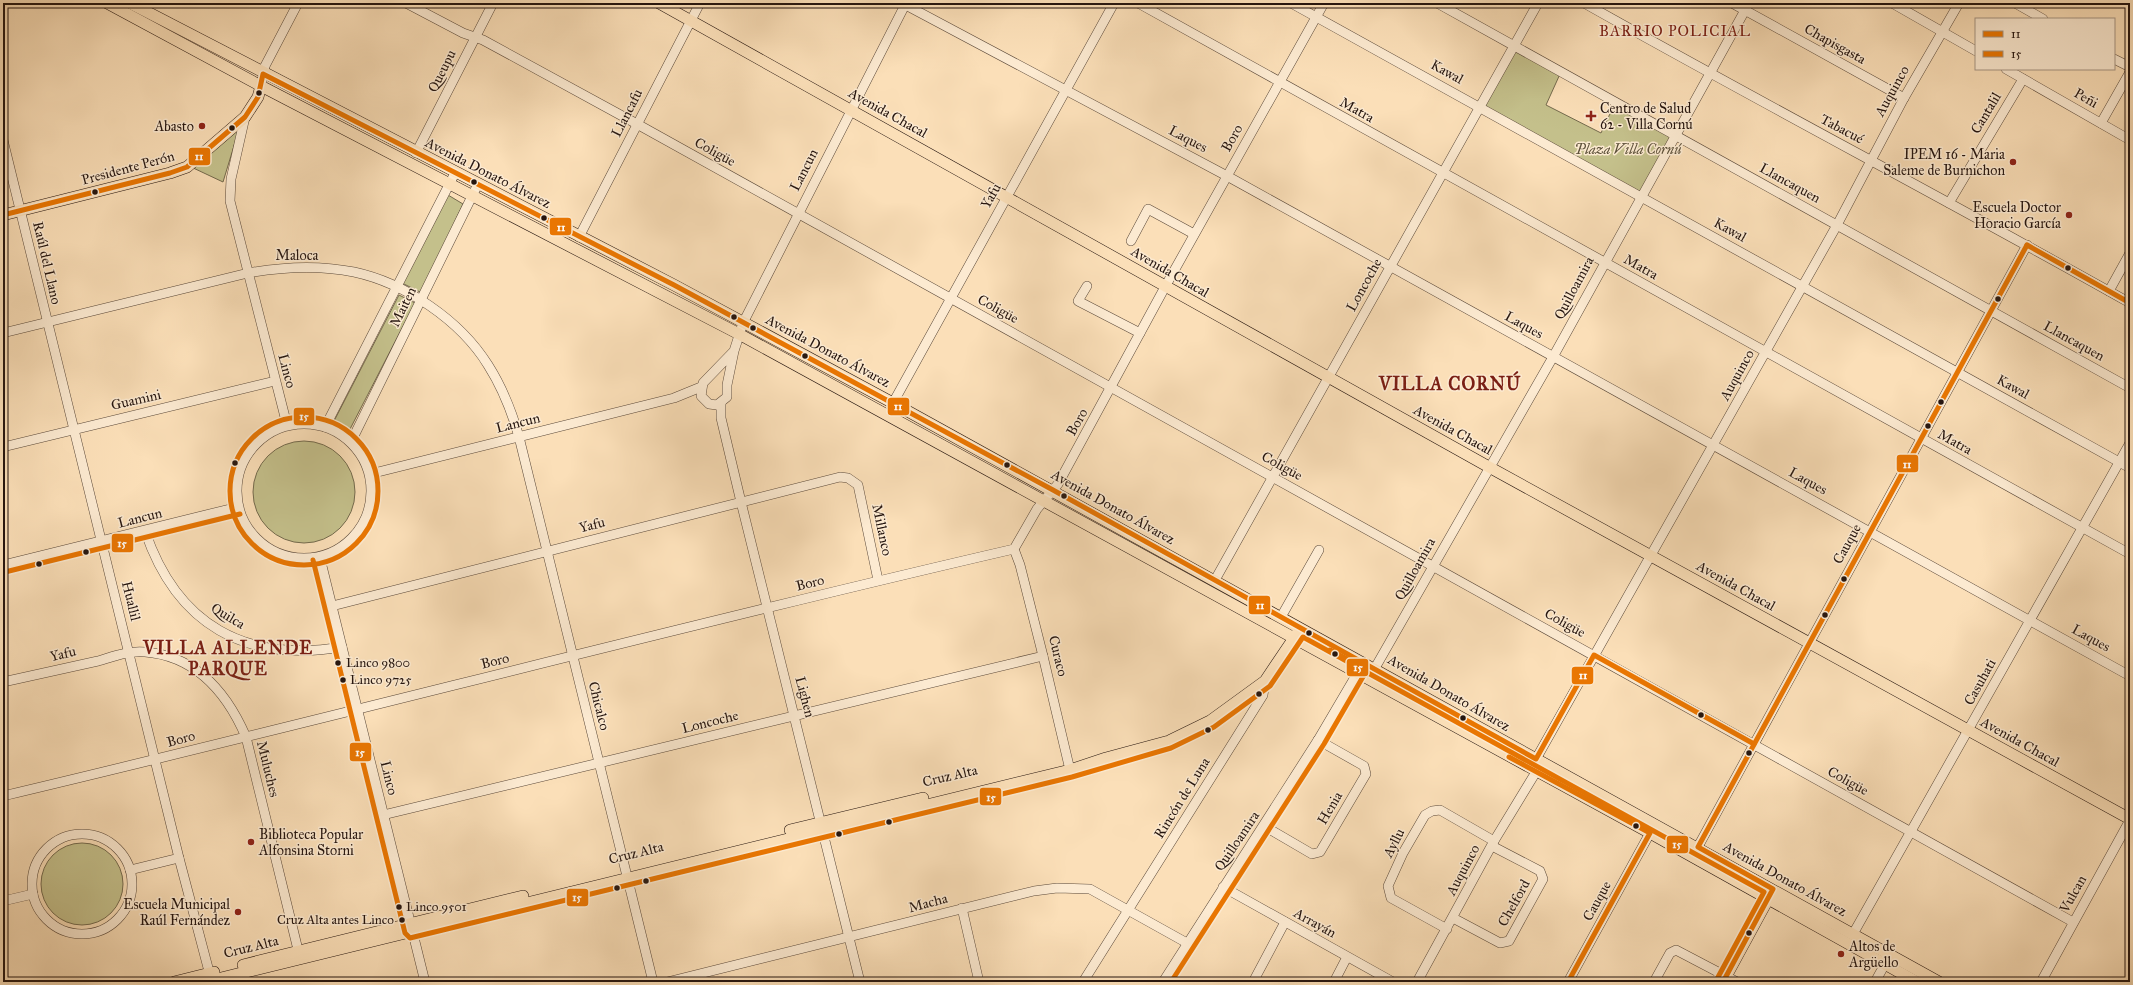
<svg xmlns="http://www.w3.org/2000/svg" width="2133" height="985" viewBox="0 0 2133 985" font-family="'IM FELL Great Primer',serif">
  <rect width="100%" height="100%" fill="#fbdfb8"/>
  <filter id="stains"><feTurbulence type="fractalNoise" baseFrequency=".005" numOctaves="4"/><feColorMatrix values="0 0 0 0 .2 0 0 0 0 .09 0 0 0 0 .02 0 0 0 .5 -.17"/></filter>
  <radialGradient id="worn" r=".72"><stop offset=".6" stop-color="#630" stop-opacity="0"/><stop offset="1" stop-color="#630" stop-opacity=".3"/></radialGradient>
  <!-- green -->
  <g fill="#c4c08b" stroke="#746a4d">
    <polygon points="1516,50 1560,74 1546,105 1601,133 1614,105 1671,136 1640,192 1483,106"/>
    <polygon points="240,126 223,182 189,166"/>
    <polygon points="448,195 463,204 422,293 402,283"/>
    <polygon points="399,295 415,303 349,431 333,423"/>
    <circle cx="304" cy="492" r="51"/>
    <circle cx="82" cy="884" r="41"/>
  </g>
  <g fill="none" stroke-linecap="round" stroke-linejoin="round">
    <defs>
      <g id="minor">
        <polyline points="406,3 463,33 483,40 637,124 2073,922"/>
        <polyline points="902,3 1227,176 2130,676"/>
        <polyline points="1138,3 2130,554"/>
        <polyline points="1291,3 2130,468"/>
        <polyline points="1437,3 2130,388"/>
        <path d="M1584 3C1765 105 1949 201 2130 303"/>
        <polyline points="1732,3 1904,98"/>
        <polyline points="1892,3 1976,51"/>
        <polyline points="2015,3 2043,19"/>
        <polyline points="2114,59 2130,67"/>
        <polyline points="2006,69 2130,140"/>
        <polyline points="261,86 265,66 298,3"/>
        <polyline points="245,117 231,179 230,201 287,425"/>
        <polyline points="2101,123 2130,72"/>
        <polyline points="3,140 179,858 211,979"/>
        <polyline points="416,153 493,3"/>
        <polyline points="1949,203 2023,79"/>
        <polyline points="579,237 700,3"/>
        <polyline points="1131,241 1148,209 1194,234"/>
        <polyline points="1087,286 1078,301 1140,333"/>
        <polyline points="2109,291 2130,253"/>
        <path d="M3 333 248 273C281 267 320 265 354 272 405 283 460 320 488 365 502 387 512 412 519 437L653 982"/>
        <polyline points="734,351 703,383 701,396 709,404 717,405 727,397 727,385 734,351 743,323 906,3"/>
        <polyline points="721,403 721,418 741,502 860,982"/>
        <polyline points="893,403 1114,3"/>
        <circle cx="304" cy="491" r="67"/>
        <polyline points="325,427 455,173"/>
        <polyline points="351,442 478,184"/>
        <polyline points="3,447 275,381"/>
        <polyline points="370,474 674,398 701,387"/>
        <path d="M145 531C177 625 245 663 342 647"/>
        <polyline points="1014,549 1020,565 1043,656 1070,770"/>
        <polyline points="320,558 425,982"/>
        <polyline points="3,565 238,507"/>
        <polyline points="1215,580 1538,3"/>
        <polyline points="332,606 840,477 848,478 858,485 878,580"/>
        <polyline points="1281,617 1319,550"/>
        <polyline points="1375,668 1553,357 1749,3"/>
        <path d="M3 682C35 675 66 668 98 661 112 657 130 650 145 652 196 656 227 693 246 737L300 958"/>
        <polyline points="1536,759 1837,225 1904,98 1959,3"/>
        <path d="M3 796C340 716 676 627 1014 549L1037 509 1058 484 1165 287 1324 3"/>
        <polyline points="383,815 1043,656"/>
        <polyline points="1264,826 1312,854 1320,852 1366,774 1364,766 1318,740"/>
        <circle cx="82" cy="884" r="50"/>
        <polyline points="1694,854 2027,245"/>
        <polyline points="130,870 179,858"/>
        <polyline points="1223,887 1393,982"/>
        <polyline points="3,901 33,894"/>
        <polyline points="962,908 979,982"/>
        <polyline points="1453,918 1500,943 1509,941 1543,879 1540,871 1492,846"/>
        <polyline points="1447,929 1391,898 1388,886 1403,853 1425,815 1432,811 1440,810 1494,841"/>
        <polyline points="1853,934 2130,443"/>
        <polyline points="667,982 1034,891 1057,888 1090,889 1187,943"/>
        <polyline points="1083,982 1263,695 1265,681"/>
        <polyline points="1163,982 1318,740 1358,672"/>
        <polyline points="1253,982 1285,922"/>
        <polyline points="1334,982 1347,957"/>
        <polyline points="1417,982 1494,841 1536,772"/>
        <polyline points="1568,982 1650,833"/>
        <polyline points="1654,982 1670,953 1676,950 1737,982"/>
        <polyline points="1875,982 1885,964"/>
        <polyline points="2041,982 2130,820"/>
      </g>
      <g id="major">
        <polyline points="107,3 261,86 739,334 1650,833 1917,982"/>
        <polyline points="130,3 674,285 893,403 1939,982"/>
        <polyline points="659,3 1489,467 2130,819"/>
        <polyline points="3,215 170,173 187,167 245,117 258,97 261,86"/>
        <polyline points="790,830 923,798"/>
        <polyline points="243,965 523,896"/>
        <polyline points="174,982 214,972"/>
        <polyline points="205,982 1070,770 1106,758 1169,741 1210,721 1265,681 1298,632"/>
        <polyline points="1723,982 1772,892"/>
      </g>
    </defs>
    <!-- minor casing -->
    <use href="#minor" stroke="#5a4839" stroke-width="10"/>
    <!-- major casing -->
    <use href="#major" stroke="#25150f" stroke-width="12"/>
    <!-- minor -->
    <use href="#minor" stroke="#fcead1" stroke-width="9"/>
    <!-- major -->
    <use href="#major" stroke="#fbdfb8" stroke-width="11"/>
    <defs>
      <g id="bus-1">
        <polyline points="3,215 170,173 187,167 245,117 258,97 263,74 674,285 1053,490 1536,759 1594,655 1754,744"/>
        <polyline points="2027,245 2130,303"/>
        <polyline points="1509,757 1650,833 1568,982"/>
        <polyline points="1723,982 1773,889 1698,847 2027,245"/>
      </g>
      <g id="bus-2">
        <circle cx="304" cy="491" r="74"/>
        <polyline points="313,560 405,933 410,938 1072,777 1171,748 1214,727 1270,686 1303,637 1764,892 1717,979"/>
        <polyline points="5,572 240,514"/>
        <polyline points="1171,982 1324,744 1364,675 1365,670 1362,667 1330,650"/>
      </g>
    </defs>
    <!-- bus-1 casing -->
    <use href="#bus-1" stroke="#fcead1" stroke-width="8"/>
    <!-- bus-2 casing -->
    <use href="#bus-2" stroke="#fcead1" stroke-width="8"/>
    <!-- bus-1 -->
    <use href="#bus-1" stroke="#e97602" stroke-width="5"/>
    <!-- bus-2 -->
    <use href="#bus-2" stroke="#e97602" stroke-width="5"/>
  </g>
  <!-- markers -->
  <g fill="#25150f" stroke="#fcead1" stroke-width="1.5">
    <circle cx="259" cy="93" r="3.5"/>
    <circle cx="232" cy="128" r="3.5"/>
    <circle cx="474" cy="182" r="3.5"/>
    <circle cx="95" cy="192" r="3.5"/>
    <circle cx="544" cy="218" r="3.5"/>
    <circle cx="2068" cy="268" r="3.5"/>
    <circle cx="1998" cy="299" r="3.5"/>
    <circle cx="734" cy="317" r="3.5"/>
    <circle cx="753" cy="328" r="3.5"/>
    <circle cx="805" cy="356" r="3.5"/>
    <circle cx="1941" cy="402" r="3.5"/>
    <circle cx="1928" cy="426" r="3.5"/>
    <circle cx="235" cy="463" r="3.5"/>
    <circle cx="1007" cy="465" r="3.5"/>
    <circle cx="1064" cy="496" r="3.5"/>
    <circle cx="86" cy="552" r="3.5"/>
    <circle cx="39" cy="564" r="3.5"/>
    <circle cx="1844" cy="579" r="3.5"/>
    <circle cx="1825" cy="615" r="3.5"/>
    <circle cx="1309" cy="633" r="3.5"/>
    <circle cx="1335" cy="654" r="3.5"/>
    <circle cx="338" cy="663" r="3.5"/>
    <circle cx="343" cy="680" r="3.5"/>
    <circle cx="1259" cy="694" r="3.5"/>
    <circle cx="1701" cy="715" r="3.5"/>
    <circle cx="1463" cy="718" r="3.5"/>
    <circle cx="1208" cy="730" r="3.5"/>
    <circle cx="1749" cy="753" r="3.5"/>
    <circle cx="889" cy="822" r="3.5"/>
    <circle cx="1636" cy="826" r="3.5"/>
    <circle cx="839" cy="834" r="3.5"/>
    <circle cx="646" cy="881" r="3.5"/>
    <circle cx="617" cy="888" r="3.5"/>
    <circle cx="399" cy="907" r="3.5"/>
    <circle cx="402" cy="920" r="3.5"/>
    <circle cx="1749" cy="933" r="3.5"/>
  </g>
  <g fill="#8f2418" stroke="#fcead1" stroke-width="1.5">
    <path d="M1589 110h4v4h4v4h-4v4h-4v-4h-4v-4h4z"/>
    <circle cx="202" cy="126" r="4"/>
    <circle cx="2013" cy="162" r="4"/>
    <circle cx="2069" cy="215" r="4"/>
    <circle cx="251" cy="842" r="4"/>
    <circle cx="238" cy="912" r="4"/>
    <circle cx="1841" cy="954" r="4"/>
  </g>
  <g text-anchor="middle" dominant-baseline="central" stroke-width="3" stroke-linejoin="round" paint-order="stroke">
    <!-- bus labels -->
    <g font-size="13" fill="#25150f" stroke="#fcead1" text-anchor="start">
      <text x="346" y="663">Linco 9800</text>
      <text x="350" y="680">Linco 9725</text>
      <text x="406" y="907">Linco 9501</text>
      <text x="394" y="920" text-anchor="end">Cruz Alta antes Linco</text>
    </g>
    <!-- street labels -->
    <g font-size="14" fill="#25150f" stroke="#fcead1">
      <text transform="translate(1835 44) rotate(29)">Chapisgasta</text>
      <text transform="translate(442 71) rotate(-63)">Queupu</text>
      <text transform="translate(1447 72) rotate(29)">Kawal</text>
      <text transform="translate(1892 91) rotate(-61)">Auquinco</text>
      <text transform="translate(2086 98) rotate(30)">Peñi</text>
      <text transform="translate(1357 110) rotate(29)">Matra</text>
      <text transform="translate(627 113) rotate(-63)">Llancafu</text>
      <text transform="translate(888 113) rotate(29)">Avenida Chacal</text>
      <text transform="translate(1986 113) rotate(-59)">Cantalil</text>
      <text transform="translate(1842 129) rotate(28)">Tabacué</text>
      <text transform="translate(1232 138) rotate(-61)">Boro</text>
      <text transform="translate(1188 139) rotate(28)">Laques</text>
      <text transform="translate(715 152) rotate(29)">Coligüe</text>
      <text transform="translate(128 168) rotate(-15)">Presidente Perón</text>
      <text transform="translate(804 170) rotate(-63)">Lancun</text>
      <text transform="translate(488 173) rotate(27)">Avenida Donato Álvarez</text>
      <text transform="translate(1790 183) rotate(29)">Llancaquen</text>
      <text transform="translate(991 196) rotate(-61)">Yafu</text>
      <text transform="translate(1730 230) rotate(29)">Kawal</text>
      <text x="297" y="255">Maloca</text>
      <text transform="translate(47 263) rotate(77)">Raúl del Llano</text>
      <text transform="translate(1641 267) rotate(29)">Matra</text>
      <text transform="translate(1170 272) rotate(30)">Avenida Chacal</text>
      <text transform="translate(1364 285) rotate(-61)">Loncoche</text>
      <text transform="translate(1574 288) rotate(-62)">Quilloamira</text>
      <text transform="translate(403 307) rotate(-64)">Maiten</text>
      <text transform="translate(998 309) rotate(29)">Coligüe</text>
      <text transform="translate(1524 325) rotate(29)">Laques</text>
      <text transform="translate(2074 341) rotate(29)">Llancaquen</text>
      <text transform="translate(828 351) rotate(28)">Avenida Donato Álvarez</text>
      <text transform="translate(287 371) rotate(75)">Linco</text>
      <text transform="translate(1737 375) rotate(-61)">Auquinco</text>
      <text transform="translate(2013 387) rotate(29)">Kawal</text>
      <text transform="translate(136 400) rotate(-13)">Guamini</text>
      <text transform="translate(1077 422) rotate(-61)">Boro</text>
      <text transform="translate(518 423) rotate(-14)">Lancun</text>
      <text transform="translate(1453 430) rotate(29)">Avenida Chacal</text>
      <text transform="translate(1955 442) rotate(29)">Matra</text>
      <text transform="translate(1282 466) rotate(29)">Coligüe</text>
      <text transform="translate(1808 481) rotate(29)">Laques</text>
      <text transform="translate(1113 507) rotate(29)">Avenida Donato Álvarez</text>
      <text transform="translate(140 518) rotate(-14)">Lancun</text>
      <text transform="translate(592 525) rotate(-14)">Yafu</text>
      <text transform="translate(882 530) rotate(78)">Millanco</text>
      <text transform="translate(1847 544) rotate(-61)">Cauque</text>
      <text transform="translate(1415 569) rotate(-61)">Quilloamira</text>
      <text transform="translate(810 583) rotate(-14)">Boro</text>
      <text transform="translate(1736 586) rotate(29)">Avenida Chacal</text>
      <text transform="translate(131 601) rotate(76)">Huallil</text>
      <text transform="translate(228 616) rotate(31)">Quilca</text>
      <text transform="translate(1565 623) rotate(29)">Coligüe</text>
      <text transform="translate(2091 638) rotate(29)">Laques</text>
      <text transform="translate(63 654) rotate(-13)">Yafu</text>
      <text transform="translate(1058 656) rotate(76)">Curaco</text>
      <text transform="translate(495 661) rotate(-14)">Boro</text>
      <text transform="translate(1980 682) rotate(-61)">Casuhati</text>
      <text transform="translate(1449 693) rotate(30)">Avenida Donato Álvarez</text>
      <text transform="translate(805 697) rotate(75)">Lighen</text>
      <text transform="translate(599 706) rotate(76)">Chicalco</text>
      <text transform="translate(710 722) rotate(-14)">Loncoche</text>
      <text transform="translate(181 739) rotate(-15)">Boro</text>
      <text transform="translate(2020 742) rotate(29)">Avenida Chacal</text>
      <text transform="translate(268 769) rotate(76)">Muluches</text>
      <text transform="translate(950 776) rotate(-13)">Cruz Alta</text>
      <text transform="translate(389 778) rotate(76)">Linco</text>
      <text transform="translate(1848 781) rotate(29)">Coligüe</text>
      <text transform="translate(1182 798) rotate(-58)">Rincón de Luna</text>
      <text transform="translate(1330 808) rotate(-60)">Henia</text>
      <text transform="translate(1237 841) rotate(-56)">Quilloamira</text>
      <text transform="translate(1394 843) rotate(-63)">Ayllu</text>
      <text transform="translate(636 853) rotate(-14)">Cruz Alta</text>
      <text transform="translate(1463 870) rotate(-62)">Auquinco</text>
      <text transform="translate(1785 879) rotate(29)">Avenida Donato Álvarez</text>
      <text transform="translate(2073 894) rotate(-61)">Vulcan</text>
      <text transform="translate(1597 901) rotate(-61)">Cauque</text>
      <text transform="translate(928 903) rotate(-15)">Macha</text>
      <text transform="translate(1514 903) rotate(-61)">Chelford</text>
      <text transform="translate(1315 923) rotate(29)">Arrayán</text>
      <text transform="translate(251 947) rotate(-14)">Cruz Alta</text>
    </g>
    <!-- poi labels -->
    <g font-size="14" fill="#25150f" stroke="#fcead1" text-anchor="end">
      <text x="1600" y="108" text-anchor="start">Centro de Salud<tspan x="1600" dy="16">62 - Villa Cornú</tspan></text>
      <text x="194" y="126">Abasto</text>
      <text x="2005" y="154">IPEM 16 - Maria<tspan x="2005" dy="16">Saleme de Burnichon</tspan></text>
      <text x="2061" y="207">Escuela Doctor<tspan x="2061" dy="16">Horacio García</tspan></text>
      <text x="259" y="834" text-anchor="start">Biblioteca Popular<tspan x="259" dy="16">Alfonsina Storni</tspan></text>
      <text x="230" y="904">Escuela Municipal<tspan x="230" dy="16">Raúl Fernández</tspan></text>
      <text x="1849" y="946" text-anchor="start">Altos de<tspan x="1849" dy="16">Argüello</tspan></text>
    </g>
    <!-- park labels -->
    <g font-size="14" font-style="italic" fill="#5d513a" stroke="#fcead1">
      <text x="1628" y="149">Plaza Villa Cornú</text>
    </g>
    <!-- neighbourhood labels -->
    <g font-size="15" letter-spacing="1" fill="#7a1f14" stroke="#fcead1">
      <text x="1675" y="31">BARRIO POLICIAL</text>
    </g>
    <!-- district labels -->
    <g font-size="18" font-weight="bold" letter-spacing="1" fill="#7a1f14" stroke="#fcead1">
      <text x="1450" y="384">VILLA CORNÚ</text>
      <text x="228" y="648">VILLA ALLENDE<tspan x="228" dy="21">PARQUE</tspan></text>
    </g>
  </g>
  <g stroke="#fcead1" stroke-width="1.5">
    <rect x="188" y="147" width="23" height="19" rx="4" fill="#e97602"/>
    <rect x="549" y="217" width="23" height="19" rx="4" fill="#e97602"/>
    <rect x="887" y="397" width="23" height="19" rx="4" fill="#e97602"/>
    <rect x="293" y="407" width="22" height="19" rx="4" fill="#e97602"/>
    <rect x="1896" y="454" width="23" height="19" rx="4" fill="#e97602"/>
    <rect x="111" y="533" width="23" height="20" rx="4" fill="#e97602"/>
    <rect x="1248" y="595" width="23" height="20" rx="4" fill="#e97602"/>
    <rect x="1346" y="658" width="23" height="19" rx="4" fill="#e97602"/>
    <rect x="1571" y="666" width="23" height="19" rx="4" fill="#e97602"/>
    <rect x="349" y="742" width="23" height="20" rx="4" fill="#e97602"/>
    <rect x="979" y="787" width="23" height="19" rx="4" fill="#e97602"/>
    <rect x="1666" y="835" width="23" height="19" rx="4" fill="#e97602"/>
    <rect x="566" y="888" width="23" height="19" rx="4" fill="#e97602"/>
  </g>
  <g font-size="11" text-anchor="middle" font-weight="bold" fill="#fff">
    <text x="199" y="160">11</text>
    <text x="561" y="231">11</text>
    <text x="898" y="410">11</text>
    <text x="304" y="420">15</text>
    <text x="1907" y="468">11</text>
    <text x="122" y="547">15</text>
    <text x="1260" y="609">11</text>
    <text x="1358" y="671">15</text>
    <text x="1583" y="679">11</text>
    <text x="360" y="756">15</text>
    <text x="991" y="801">15</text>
    <text x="1677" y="848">15</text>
    <text x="577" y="901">15</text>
  </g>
  <!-- margin -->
  <rect width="2133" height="985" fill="none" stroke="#fbdfb8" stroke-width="16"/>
  <rect x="4" y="4" width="2125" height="977" fill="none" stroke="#25150f" stroke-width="2"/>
  <rect x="8" y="8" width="2117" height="969" fill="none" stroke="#25150f"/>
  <!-- legend -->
  <rect x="1975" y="18" width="140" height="52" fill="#fcead1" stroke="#a69583"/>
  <rect x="1983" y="31" width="20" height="6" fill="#e97602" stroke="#a69583"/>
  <text x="2011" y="38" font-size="12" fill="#25150f">11</text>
  <rect x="1983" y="51" width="20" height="6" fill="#e97602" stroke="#a69583"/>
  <text x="2011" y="58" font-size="12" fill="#25150f">15</text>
  <rect width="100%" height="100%" filter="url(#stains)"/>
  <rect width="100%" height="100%" fill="url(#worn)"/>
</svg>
